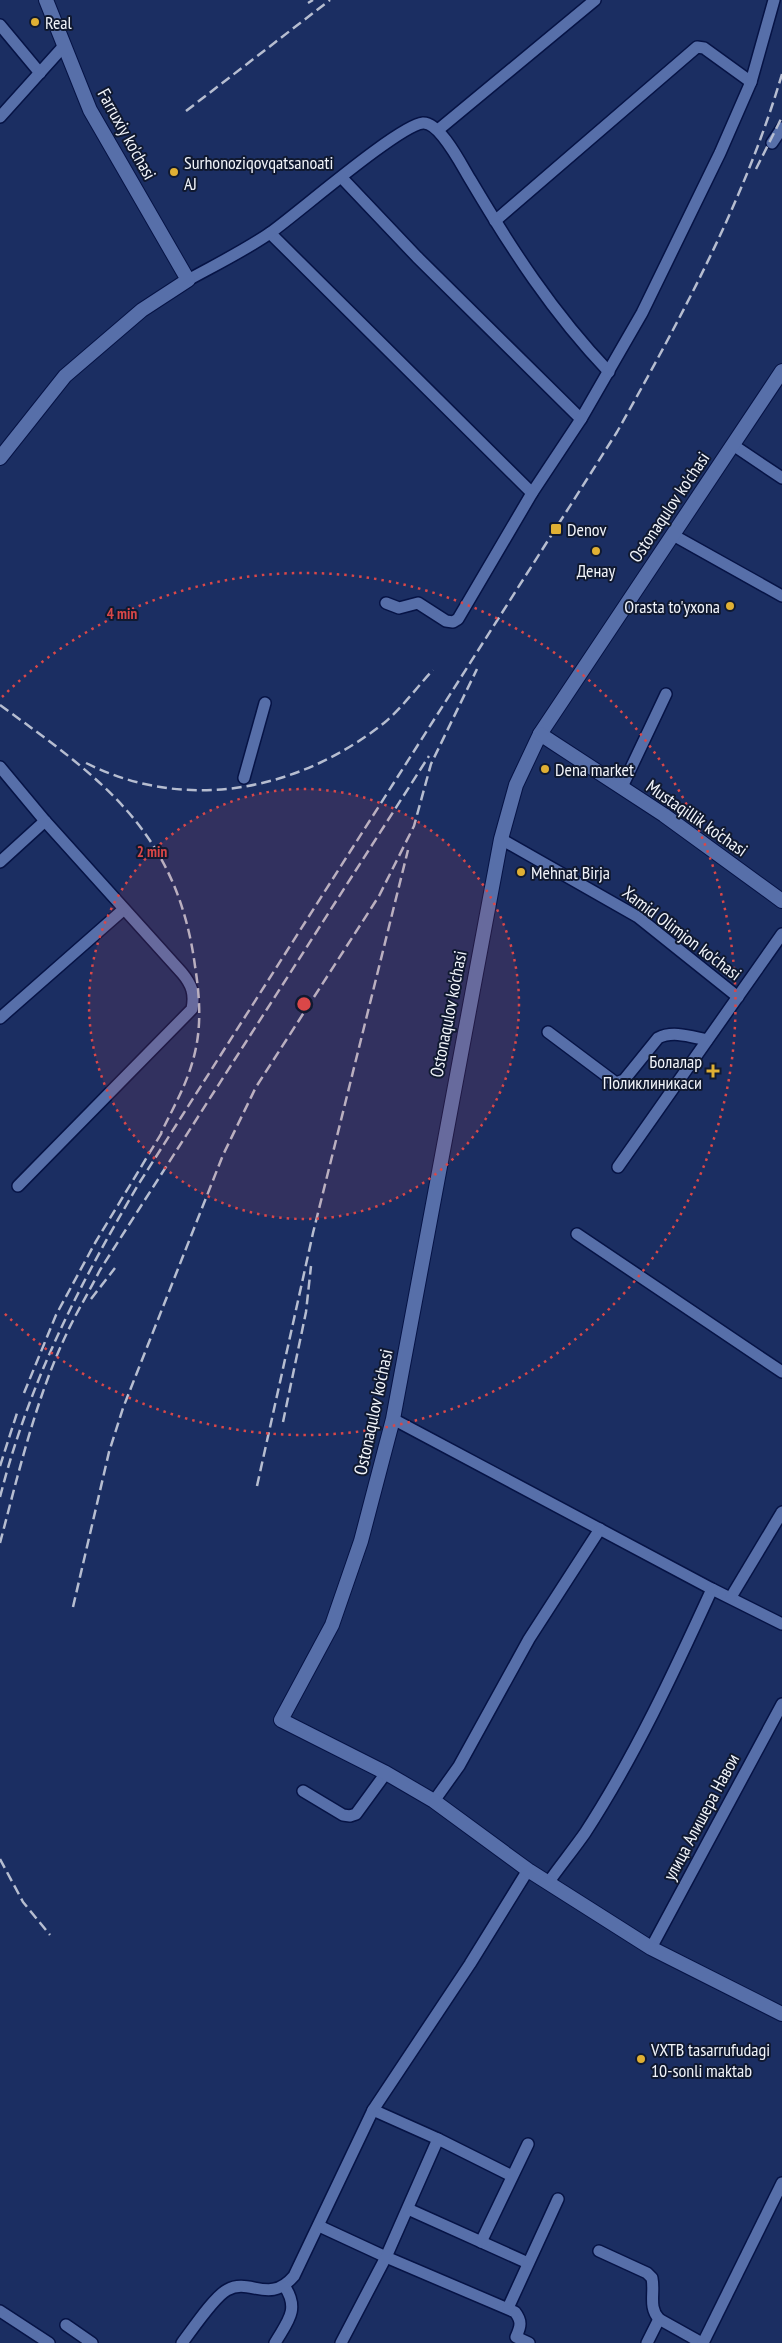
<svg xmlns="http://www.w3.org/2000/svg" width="782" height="2343" viewBox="0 0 782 2343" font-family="'PT Sans Narrow',sans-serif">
  <rect width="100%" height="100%" fill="#1b2e62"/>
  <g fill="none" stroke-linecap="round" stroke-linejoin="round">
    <defs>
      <g id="minor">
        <polyline points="0,25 40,73"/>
        <polyline points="0,117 63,47"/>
        <polyline points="438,130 595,0"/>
        <polyline points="772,143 782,128"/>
        <polyline points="342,178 417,257 581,419"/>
        <polyline points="495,221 697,47 704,48 751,82"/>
        <polyline points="270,233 532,493"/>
        <path d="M188 280C215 265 244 251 270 233 297 214 399 125 423 123 440 122 462 166 470 179 512 250 552 312 609 372"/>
        <polyline points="733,445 782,478"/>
        <polyline points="673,535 782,596"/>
        <polyline points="386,603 399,608 418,603 446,621 453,622 458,619 532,493 581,419 642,313 720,153 751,82 774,0"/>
        <path d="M0 767 45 821 182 973C192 985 195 994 192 1009L18 1186"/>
        <polyline points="244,778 265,703"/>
        <polyline points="622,787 666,694"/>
        <polyline points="501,839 638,917 738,997"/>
        <polyline points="0,862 45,821"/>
        <polyline points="0,1018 123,910"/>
        <path d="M548 1032 616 1083 624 1080 658 1038C673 1030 692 1037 707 1040"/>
        <polyline points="618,1167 782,934"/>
        <polyline points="577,1234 782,1372"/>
        <polyline points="393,1419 712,1589 782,1624"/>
        <polyline points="731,1597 782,1512"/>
        <polyline points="303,1791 343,1815 350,1816 356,1814 386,1773"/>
        <polyline points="434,1801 459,1766 529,1639 600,1529"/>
        <path d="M548 1883C560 1866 573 1850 585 1833 635 1756 674 1672 712 1589"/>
        <polyline points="651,1948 782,1704"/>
        <polyline points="373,2110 438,2139 512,2176"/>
        <polyline points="408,2209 528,2263"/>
        <path d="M319 2226 386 2257 515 2312C522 2321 521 2326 516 2337L529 2343"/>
        <polyline points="481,2242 528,2144"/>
        <path d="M599 2251 647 2273 652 2278C655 2293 648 2307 659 2319"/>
        <polyline points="508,2308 558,2199"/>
        <polyline points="0,2311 49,2343"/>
        <polyline points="66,2325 92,2343"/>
        <path d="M182 2343C192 2330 214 2297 227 2290 250 2277 269 2305 294 2276L373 2110 470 1964 528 1870"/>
        <path d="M275 2343C287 2322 300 2310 285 2287"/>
        <polyline points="341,2343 386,2257 438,2139"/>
        <polyline points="647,2343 659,2319 702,2343"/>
        <polyline points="703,2343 782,2183"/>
      </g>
      <g id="tertiary">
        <polyline points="782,371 540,734 516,785 501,839 393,1419 361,1541 332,1625 281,1720 386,1773 434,1801 528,1870 651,1948 782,2014"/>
        <polyline points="0,458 65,376 142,310 188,280 90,110 46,0"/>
        <polyline points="540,734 664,815 782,901"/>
      </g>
    </defs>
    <!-- minor casing -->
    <use href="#minor" stroke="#061345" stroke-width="14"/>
    <!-- tertiary casing -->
    <use href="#tertiary" stroke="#061345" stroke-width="16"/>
    <!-- minor -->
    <use href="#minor" stroke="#576fa9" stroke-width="11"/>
    <!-- tertiary -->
    <use href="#tertiary" stroke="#576fa9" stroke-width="14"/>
    <!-- rail -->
    <g stroke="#b6bdd0" stroke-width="2.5" stroke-dasharray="10 5" stroke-linecap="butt">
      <polyline points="308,3 313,0"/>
      <polyline points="186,111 330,0"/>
      <polyline points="756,169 782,117"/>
      <path d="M0 705C102 779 177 832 195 966 200 998 202 1029 193 1060 186 1086 172 1110 161 1133"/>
      <path d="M86 763C186 813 298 791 384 723 402 708 417 687 433 670"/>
      <polyline points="91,1299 115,1268"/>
      <polyline points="24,1393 56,1315 95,1243 164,1129"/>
      <polyline points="283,1422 306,1312 311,1266"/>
      <polyline points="0,1466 18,1410"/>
      <polyline points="257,1486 313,1233 408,850"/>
      <path d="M0 1497C30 1380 78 1287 138 1185L617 432C681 318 745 200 782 74"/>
      <path d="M0 1543C18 1475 36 1398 66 1335 76 1313 89 1292 100 1270L429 756"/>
      <polyline points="73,1607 109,1452 123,1408 223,1155 256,1087 379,896 414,826 431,764 477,669"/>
      <polyline points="0,1859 23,1902 50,1935"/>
    </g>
  </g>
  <!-- distance rings -->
  <circle cx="304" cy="1004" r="215" fill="#da4748" fill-opacity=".12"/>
  <g fill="none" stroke="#da4748" stroke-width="2.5" stroke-dasharray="2.5 5">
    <circle cx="304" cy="1004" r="215"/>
    <path d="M2 697A431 431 0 1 1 2 1311"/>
  </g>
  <!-- markers -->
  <g fill="#e0b034" stroke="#101930" stroke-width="2">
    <circle cx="35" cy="22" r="5"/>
    <circle cx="174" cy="172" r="5"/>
    <rect x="550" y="523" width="12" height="12" rx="2.5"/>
    <circle cx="596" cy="551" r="5"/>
    <circle cx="730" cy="606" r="5"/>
    <circle cx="545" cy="769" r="5"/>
    <circle cx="521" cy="872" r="5"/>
    <path d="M710.5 1063.5h5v5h5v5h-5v5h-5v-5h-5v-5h5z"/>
    <circle cx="641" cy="2059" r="5"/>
  </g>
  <g text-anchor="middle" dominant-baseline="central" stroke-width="4" stroke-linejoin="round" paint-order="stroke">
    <!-- poi labels -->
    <g font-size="18" fill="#f1f4fa" stroke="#101930" text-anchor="start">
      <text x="45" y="22">Real</text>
      <text x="184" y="162">Surhonoziqovqatsanoati<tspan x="184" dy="21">AJ</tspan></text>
      <text x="567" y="529">Denov</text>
      <text x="596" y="570" text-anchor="middle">Денау</text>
      <text x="720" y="606" text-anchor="end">Orasta to'yxona</text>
      <text x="555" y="769">Dena market</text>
      <text x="531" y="872">Mehnat Birja</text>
      <text x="702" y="1061" text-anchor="end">Болалар<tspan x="702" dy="21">Поликлиникаси</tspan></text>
      <text x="651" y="2049">VXTB tasarrufudagi<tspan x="651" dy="21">10-sonli maktab</tspan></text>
    </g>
    <!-- street labels -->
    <g font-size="18" fill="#f1f4fa" stroke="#101930">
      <text transform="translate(127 134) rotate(61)">Farruxiy ko'chasi</text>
      <text transform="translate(669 507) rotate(-56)">Ostonaqulov ko'chasi</text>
      <text transform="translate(697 818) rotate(35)">Mustaqillik ko‘chasi</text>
      <text transform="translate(682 933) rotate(37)">Xamid Olimjon ko'chasi</text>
      <text transform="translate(448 1014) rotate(-79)">Ostonaqulov ko'chasi</text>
      <text transform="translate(373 1412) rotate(-78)">Ostonaqulov ko'chasi</text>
      <text transform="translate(701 1817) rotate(-62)">улица Алишера Навои</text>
    </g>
  </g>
  <circle cx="304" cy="1004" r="8" fill="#da4748" stroke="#101930" stroke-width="2.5"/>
  <g font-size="15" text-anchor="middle" font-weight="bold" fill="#da4748" stroke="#101930" stroke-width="4" stroke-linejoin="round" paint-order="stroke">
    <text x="122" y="619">4 min</text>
    <text x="152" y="857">2 min</text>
  </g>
</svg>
